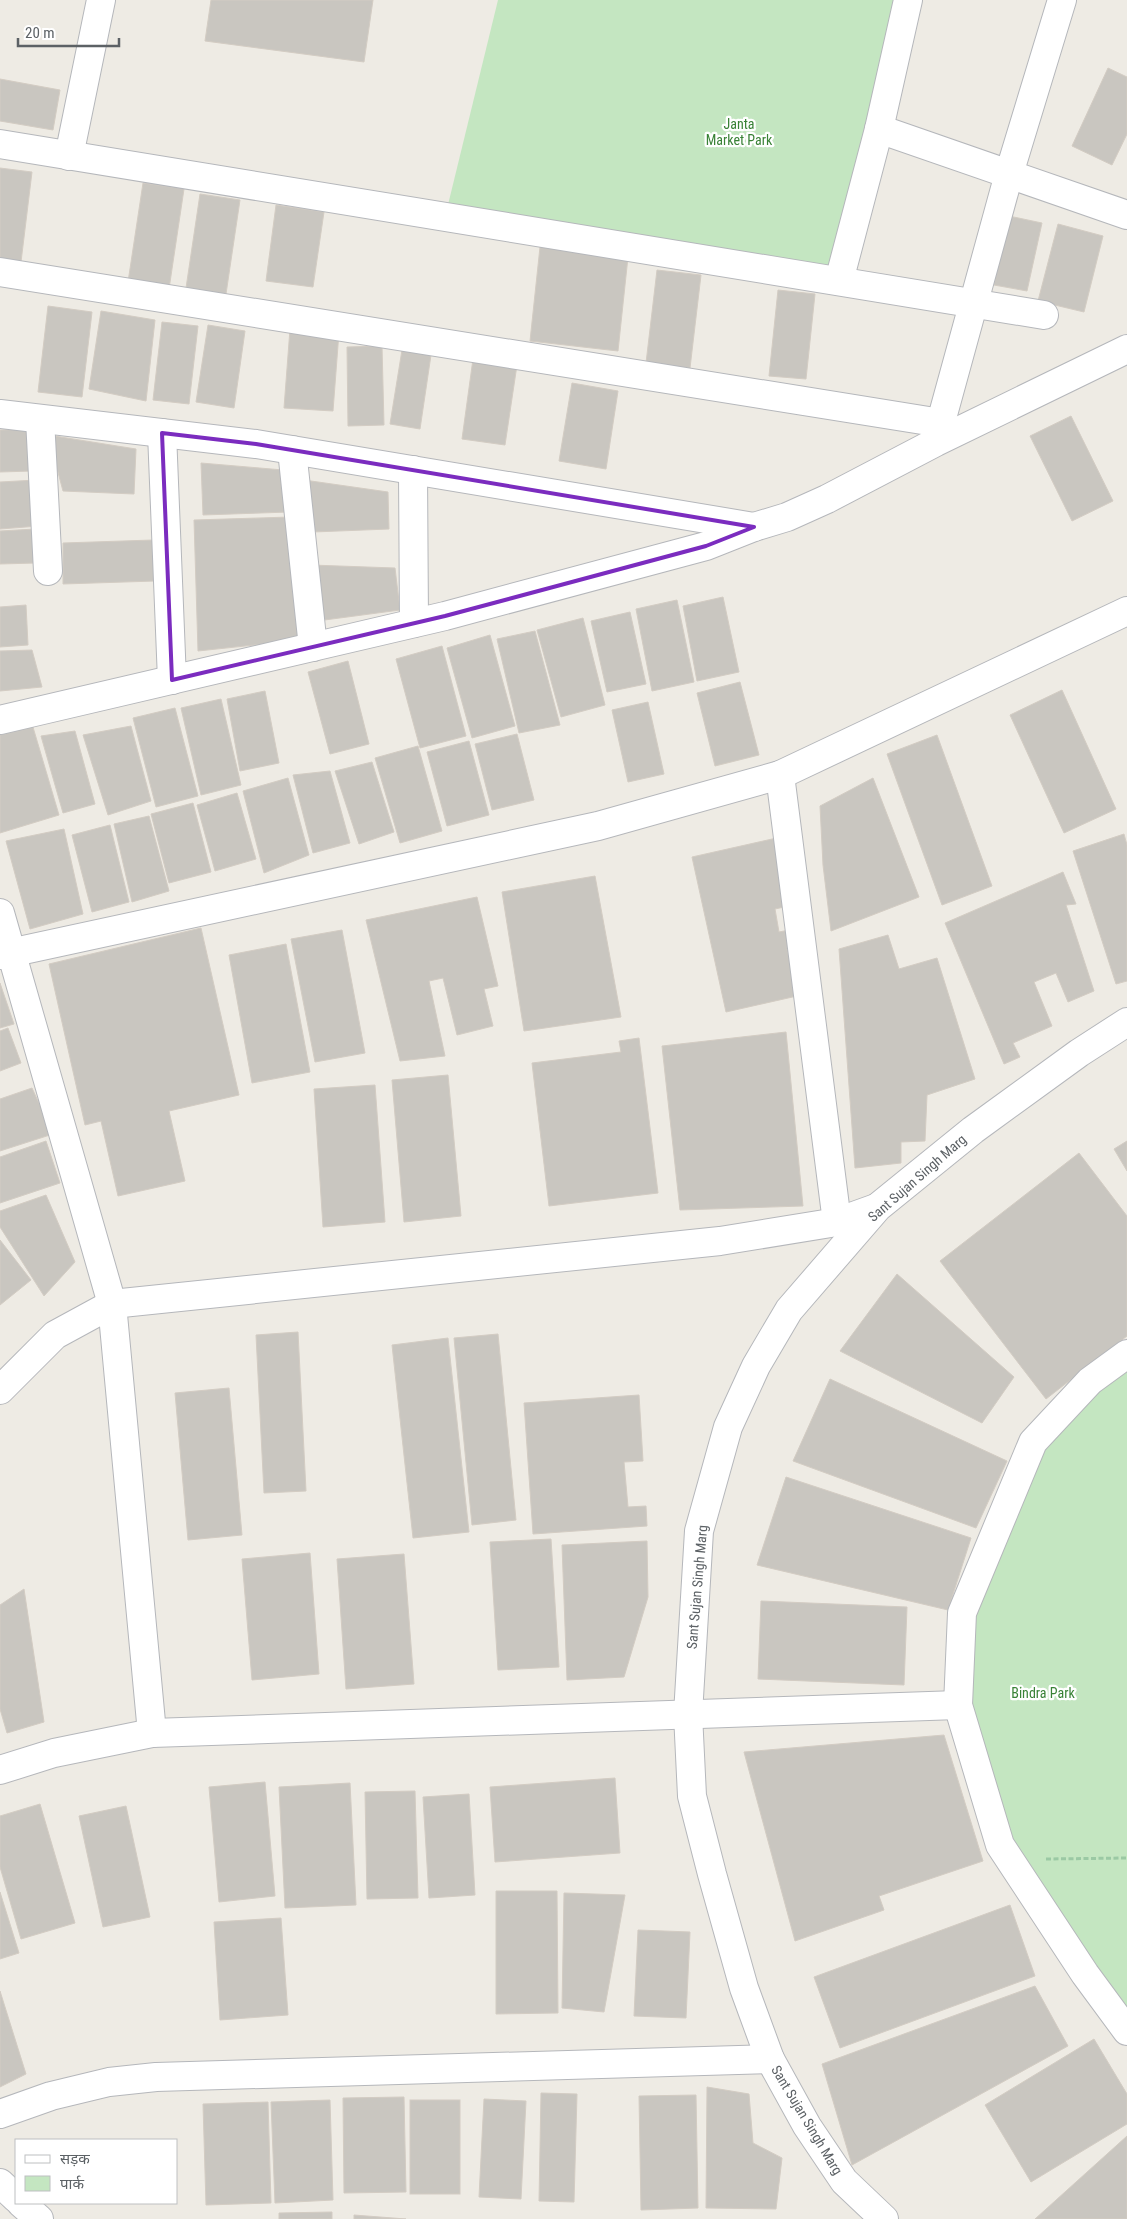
<svg xmlns="http://www.w3.org/2000/svg" width="1127" height="2219" viewBox="0 0 1127 2219" font-family="'Roboto Condensed','Noto Sans Devanagari',sans-serif">
  <rect width="100%" height="100%" fill="#eeebe4"/>
  <!-- green -->
  <g fill="#c4e6c1">
    <polygon points="498,0 907,0 839,281 445,217"/>
    <polygon points="1127,1354 1127,2031 1011,1860 958,1705 962,1613 1033,1442"/>
  </g>
  <!-- building -->
  <g fill="#c9c6c0" stroke="#d3ccc3">
    <polygon points="211,0 373,0 364,62 205,41"/>
    <polygon points="1108,68 1127,77 1127,134 1112,165 1072,146"/>
    <polygon points="0,79 60,90 53,130 0,121"/>
    <polygon points="0,168 32,172 21,262 0,259"/>
    <polygon points="143,183 184,189 169,289 128,282"/>
    <polygon points="200,194 240,200 226,294 186,288"/>
    <polygon points="276,205 324,212 313,287 266,281"/>
    <polygon points="1009,216 1042,223 1027,291 994,285"/>
    <polygon points="1058,224 1103,236 1084,312 1038,301"/>
    <polygon points="540,247 628,257 618,351 530,341"/>
    <polygon points="657,270 701,275 690,368 646,363"/>
    <polygon points="778,290 815,294 806,379 769,376"/>
    <polygon points="48,306 92,312 82,397 38,392"/>
    <polygon points="101,311 155,320 146,401 89,389"/>
    <polygon points="162,322 198,326 189,404 153,400"/>
    <polygon points="208,325 245,331 234,408 196,402"/>
    <polygon points="290,329 339,332 333,411 284,408"/>
    <polygon points="382,346 384,425 348,426 347,347"/>
    <polygon points="402,350 431,355 420,429 390,424"/>
    <polygon points="473,359 517,365 505,445 462,439"/>
    <polygon points="572,383 618,391 606,469 559,461"/>
    <polygon points="1071,416 1113,501 1072,521 1030,436"/>
    <polygon points="30,429 32,471 0,472 0,430"/>
    <polygon points="48,435 136,449 134,494 63,491"/>
    <polygon points="201,463 283,470 289,512 203,515"/>
    <polygon points="36,480 39,526 0,529 0,482"/>
    <polygon points="304,480 388,492 389,529 313,532"/>
    <polygon points="290,517 302,640 198,651 194,520"/>
    <polygon points="35,529 36,563 0,564 0,531"/>
    <polygon points="153,540 155,581 63,584 63,543"/>
    <polygon points="311,565 395,568 400,610 317,621"/>
    <polygon points="723,597 739,672 697,681 683,606"/>
    <polygon points="677,600 694,682 652,691 636,609"/>
    <polygon points="26,605 28,645 0,647 0,607"/>
    <polygon points="630,612 646,684 607,692 591,621"/>
    <polygon points="583,618 605,705 561,717 537,630"/>
    <polygon points="535,631 560,725 519,733 497,639"/>
    <polygon points="490,635 515,726 472,738 447,648"/>
    <polygon points="442,646 466,736 420,748 396,659"/>
    <polygon points="32,650 42,687 0,691 0,651"/>
    <polygon points="348,661 369,744 330,754 308,672"/>
    <polygon points="740,682 759,755 715,766 697,693"/>
    <polygon points="1062,690 1116,809 1064,833 1010,715"/>
    <polygon points="265,691 279,763 240,771 227,699"/>
    <polygon points="221,699 241,785 201,795 181,708"/>
    <polygon points="648,702 664,774 628,782 612,710"/>
    <polygon points="175,708 198,796 156,807 133,718"/>
    <polygon points="30,717 59,815 0,833 0,726"/>
    <polygon points="131,726 151,801 108,815 83,735"/>
    <polygon points="75,731 95,804 63,813 41,736"/>
    <polygon points="517,734 534,800 492,810 475,744"/>
    <polygon points="937,735 992,886 942,905 887,754"/>
    <polygon points="469,741 489,815 447,826 427,752"/>
    <polygon points="418,746 442,831 400,843 375,758"/>
    <polygon points="372,762 394,832 359,844 335,771"/>
    <polygon points="330,771 350,843 313,853 293,775"/>
    <polygon points="288,778 309,855 264,873 243,791"/>
    <polygon points="873,778 919,897 831,931 823,865 820,806"/>
    <polygon points="237,793 256,859 215,871 197,805"/>
    <polygon points="193,803 211,872 169,883 151,814"/>
    <polygon points="149,816 169,891 132,902 114,824"/>
    <polygon points="110,825 129,902 92,912 72,835"/>
    <polygon points="64,829 83,914 30,929 6,841"/>
    <polygon points="1124,834 1127,845 1127,981 1116,984 1073,851"/>
    <polygon points="781,837 789,906 775,909 779,932 794,929 798,947 787,949 797,996 726,1012 692,857"/>
    <polygon points="1063,872 1076,904 1066,905 1094,991 1068,1002 1056,973 1034,982 1052,1026 1013,1043 1020,1057 1004,1064 945,923"/>
    <polygon points="595,876 621,1017 524,1031 502,892"/>
    <polygon points="477,897 498,986 484,989 493,1026 457,1035 443,978 429,981 445,1056 400,1061 366,920"/>
    <polygon points="201,928 239,1095 169,1111 185,1181 118,1196 101,1121 85,1125 49,964"/>
    <polygon points="342,930 365,1053 315,1062 291,939"/>
    <polygon points="888,935 899,969 937,958 975,1079 927,1095 925,1141 901,1142 901,1163 855,1168 839,949"/>
    <polygon points="286,944 310,1072 252,1083 229,955"/>
    <polygon points="0,983 14,1024 0,1028"/>
    <polygon points="8,1028 21,1063 0,1071 0,1031"/>
    <polygon points="786,1032 803,1206 680,1210 662,1046"/>
    <polygon points="639,1038 658,1193 549,1206 532,1063 621,1052 619,1041"/>
    <polygon points="448,1075 461,1216 404,1222 392,1080"/>
    <polygon points="375,1085 385,1222 323,1227 314,1089"/>
    <polygon points="32,1088 53,1134 0,1151 0,1099"/>
    <polygon points="46,1141 60,1183 0,1203 0,1157"/>
    <polygon points="1127,1141 1127,1171 1114,1149"/>
    <polygon points="1079,1153 1127,1216 1127,1336 1046,1399 940,1261"/>
    <polygon points="46,1195 75,1262 44,1296 0,1227 0,1211"/>
    <polygon points="0,1240 31,1280 0,1305"/>
    <polygon points="897,1274 1014,1377 982,1423 840,1351"/>
    <polygon points="298,1332 306,1491 264,1493 256,1335"/>
    <polygon points="498,1334 516,1520 472,1525 454,1338"/>
    <polygon points="448,1338 469,1532 413,1538 392,1345"/>
    <polygon points="830,1379 1007,1461 976,1528 793,1461"/>
    <polygon points="229,1388 242,1535 188,1540 175,1393"/>
    <polygon points="639,1395 643,1461 624,1462 628,1507 646,1506 647,1526 533,1534 524,1403"/>
    <polygon points="786,1477 971,1538 948,1610 757,1565"/>
    <polygon points="551,1539 559,1667 498,1670 490,1542"/>
    <polygon points="647,1541 648,1597 624,1677 567,1680 562,1545"/>
    <polygon points="310,1553 319,1674 252,1680 242,1559"/>
    <polygon points="404,1554 414,1684 346,1689 337,1559"/>
    <polygon points="24,1589 44,1722 7,1733 0,1709 0,1605"/>
    <polygon points="761,1601 907,1607 904,1685 758,1679"/>
    <polygon points="944,1735 983,1861 879,1896 884,1910 795,1941 744,1752"/>
    <polygon points="615,1778 620,1853 495,1862 490,1787"/>
    <polygon points="265,1782 275,1896 219,1902 209,1787"/>
    <polygon points="350,1783 356,1905 285,1908 279,1787"/>
    <polygon points="415,1791 418,1898 367,1899 365,1792"/>
    <polygon points="469,1794 475,1895 429,1898 423,1797"/>
    <polygon points="40,1804 75,1923 21,1939 0,1867 0,1816"/>
    <polygon points="126,1806 150,1917 103,1927 79,1816"/>
    <polygon points="496,1891 557,1891 558,2013 496,2014"/>
    <polygon points="0,1892 19,1953 0,1959"/>
    <polygon points="564,1893 625,1895 604,2012 562,2008"/>
    <polygon points="1010,1905 1035,1976 840,2048 814,1977"/>
    <polygon points="281,1918 288,2015 220,2020 214,1922"/>
    <polygon points="638,1930 690,1932 686,2018 634,2016"/>
    <polygon points="1035,1986 1068,2046 852,2165 822,2064"/>
    <polygon points="0,1991 26,2074 0,2087"/>
    <polygon points="1094,2039 1127,2094 1127,2124 1031,2182 985,2105"/>
    <polygon points="707,2087 749,2094 753,2143 782,2158 776,2209 706,2208"/>
    <polygon points="541,2093 577,2094 574,2202 539,2201"/>
    <polygon points="696,2095 698,2208 641,2210 639,2096"/>
    <polygon points="404,2097 406,2192 344,2193 343,2098"/>
    <polygon points="484,2099 526,2101 521,2199 479,2197"/>
    <polygon points="330,2100 333,2200 275,2203 271,2102"/>
    <rect x="410" y="2100" width="50" height="94"/>
    <polygon points="268,2102 271,2203 206,2205 203,2104"/>
    <polygon points="1127,2136 1127,2219 1035,2219"/>
    <polygon points="332,2212 332,2219 279,2219 279,2213"/>
    <polygon points="354,2215 406,2219 354,2219"/>
  </g>
  <g fill="none" stroke-linecap="round" stroke-linejoin="round">
    <defs>
      <g id="minor">
        <polyline points="879,129 1127,215"/>
        <polyline points="0,144 1044,315"/>
        <polyline points="69,156 101,0"/>
        <polyline points="0,272 941,423"/>
        <polyline points="839,281 879,129 908,0"/>
        <polyline points="0,414 256,444 754,527"/>
        <polyline points="40,419 48,571"/>
        <polyline points="162,433 172,680"/>
        <polyline points="936,440 1009,174 1062,0"/>
        <polyline points="292,450 313,647"/>
        <polyline points="413,470 414,623"/>
        <polyline points="0,720 445,616 706,546 754,527 787,517 827,499 936,442 1127,349"/>
        <polyline points="780,775 837,1222"/>
        <polyline points="0,913 112,1304 152,1733"/>
        <polyline points="0,955 598,826 780,775 1127,611"/>
        <polyline points="1127,1354 1090,1381 1033,1442 962,1613 958,1705 1000,1845 1085,1974 1127,2031"/>
        <polyline points="0,1390 55,1335 112,1304 720,1241 837,1222 876,1208"/>
        <polyline points="0,1770 54,1753 152,1733 958,1705"/>
        <polyline points="0,2114 51,2096 109,2082 156,2077 770,2059"/>
        <polyline points="0,2183 16,2198"/>
        <polyline points="21,2203 39,2219"/>
        <polyline points="884,2219 844,2181 807,2126 770,2059 744,1988 712,1874 692,1796 688,1714 699,1531 728,1427 756,1366 789,1310 878,1207 973,1130 1079,1053 1127,1022"/>
      </g>
    </defs>
    <!-- minor casing -->
    <use href="#minor" stroke="#b5b7bb" stroke-width="30"/>
    <!-- path -->
    <polyline stroke="#9bc9a4" stroke-width="3" stroke-dasharray="5 2.5" stroke-linecap="butt" points="1046,1859 1127,1858"/>
    <!-- minor -->
    <use href="#minor" stroke="#fff" stroke-width="28"/>
  </g>
  <!-- marked area -->
  <path fill="none" stroke="#7b2cbf" stroke-width="4" stroke-linejoin="round" d="M162 433 256 444 754 527 706 546 445 616 172 680Z"/>
  <g text-anchor="middle" dominant-baseline="central" stroke-width="4.5" stroke-linejoin="round" paint-order="stroke">
    <!-- park labels -->
    <g font-size="14" fill="#398236" stroke="#fff">
      <text x="739" y="124">Janta<tspan x="739" dy="16">Market Park</tspan></text>
      <text x="1043" y="1693">Bindra Park</text>
    </g>
    <!-- street labels -->
    <g font-size="14" fill="#5c6165" stroke="#fff">
      <text transform="translate(917 1178) rotate(-41)">Sant Sujan Singh Marg</text>
      <text transform="translate(697 1587) rotate(-85)">Sant Sujan Singh Marg</text>
      <text transform="translate(807 2120) rotate(59)">Sant Sujan Singh Marg</text>
    </g>
  </g>
  <!-- legend -->
  <rect x="15" y="2139" width="162" height="65" fill="#ffffff" stroke="#bec0c1"/>
  <rect x="25" y="2155" width="25" height="8" fill="#ffffff" stroke="#bec0c1"/>
  <text x="60" y="2164" font-size="15" fill="#5c6165">सड़क</text>
  <rect x="25" y="2176" width="25" height="15" fill="#c4e6c1" stroke="#bec0c1"/>
  <text x="60" y="2189" font-size="15" fill="#5c6165">पार्क</text>
  <!-- scale -->
  <path d="M18 38v8h101v-8" fill="none" stroke="#5c6165" stroke-width="2.5"/>
  <text x="25" y="38" font-size="15" fill="#5c6165" stroke="#ffffff" stroke-width="4" paint-order="stroke">20 m</text>
</svg>
